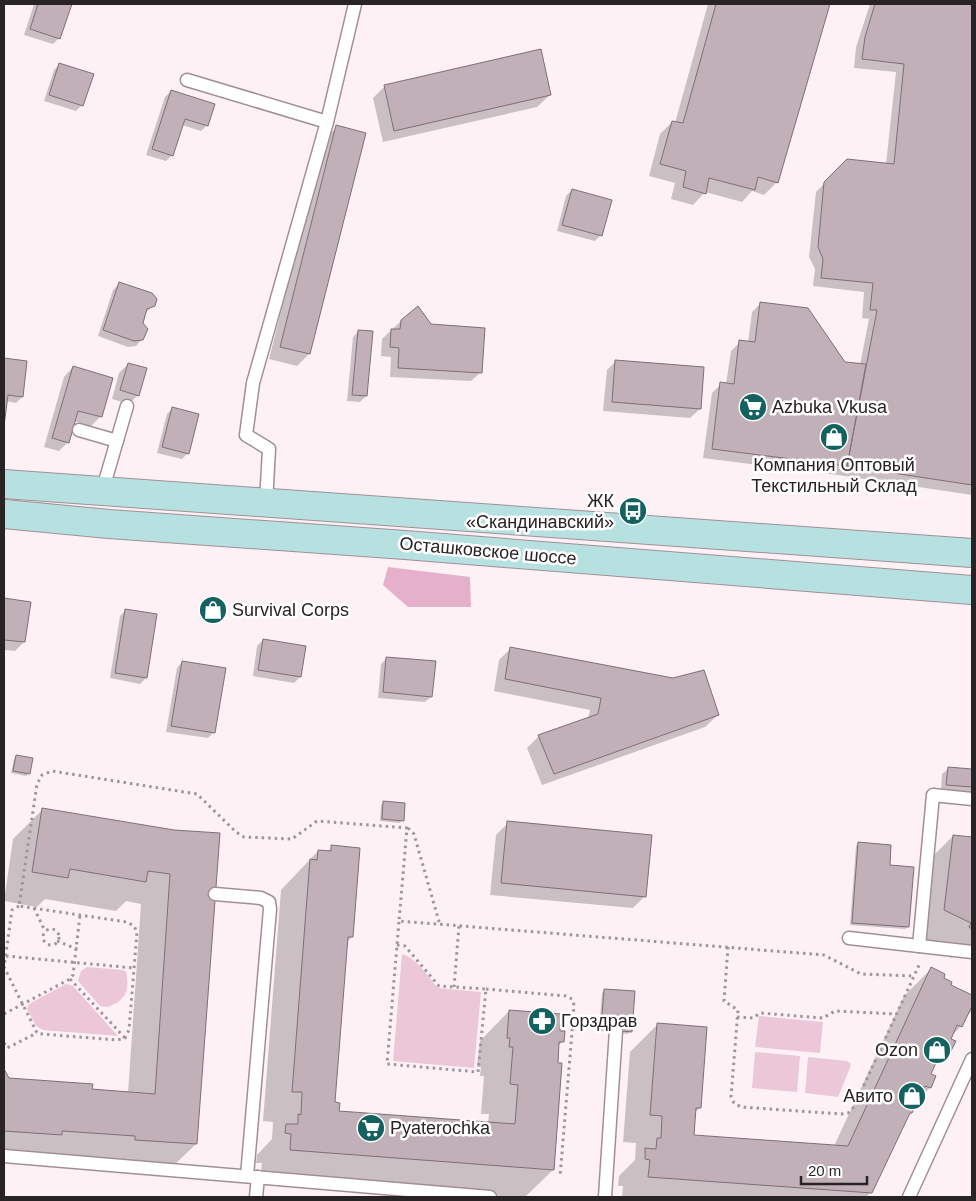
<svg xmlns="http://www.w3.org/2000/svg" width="976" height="1201" viewBox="0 0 976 1201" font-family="Helvetica,sans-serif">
  <rect width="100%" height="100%" fill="#fdf1f6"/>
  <!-- green -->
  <g fill="#ebc7d8">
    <path d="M402 954C418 959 427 976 438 988L481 992 474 1068 393 1061Z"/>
    <path d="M87 967 123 970 126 972C130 992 125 1000 108 1007L100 1006 78 981 81 971Z"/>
    <polygon points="66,984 73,986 118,1036 43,1030 36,1026 27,1009 29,1004"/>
    <polygon points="759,1016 823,1022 820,1053 755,1047"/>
    <polygon points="755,1052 800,1056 797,1092 752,1088"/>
    <polygon points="808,1057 847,1061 851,1064 850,1068 838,1097 805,1093"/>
  </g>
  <!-- forest -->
  <polygon fill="#e5b1ca" points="388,567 470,577 471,607 408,607 383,585"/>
  <!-- shadow -->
  <g fill="#0003">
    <polygon points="34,4 70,4 59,38 53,44 24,35"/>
    <polygon points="708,4 829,4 776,183 764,195 752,191 742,202 705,192 693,205 671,199 675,183 649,176 660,134 672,122 675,123"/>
    <polygon points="870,4 972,4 972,495 838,475 703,458 712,393 721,384 726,384 731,351 740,342 748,343 752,312 761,303 844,363 860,365 869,319 862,318 864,292 813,286 815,269 809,257 816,192 847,160 886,164 896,72 854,68 856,47"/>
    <polygon points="60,64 82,105 76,111 44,101 54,70"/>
    <polygon points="385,86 550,95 537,107 383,142 373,98"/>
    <polygon points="171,91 207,125 201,131 182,125 172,155 166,161 146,155 165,97"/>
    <polygon points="337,127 309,354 297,366 269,359 325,139"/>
    <polygon points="572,190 601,235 595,241 557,231 566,196"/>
    <polygon points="119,284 153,306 145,313 142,323 142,339 136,346 128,347 98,336 113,290"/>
    <polygon points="401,321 431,325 481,372 471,381 390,377 391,357 381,356 382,339"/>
    <polygon points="359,331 366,396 360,402 347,401 353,337"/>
    <polygon points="4,359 26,362 22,397 16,403 6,401 4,416"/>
    <polygon points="616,361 700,409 690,418 603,411 607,370"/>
    <polygon points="128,364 138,395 129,404 112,399 119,373"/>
    <polygon points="73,367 111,378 100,417 91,426 74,421 68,442 59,451 44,447 64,377"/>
    <polygon points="173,408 188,453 182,459 157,453 167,414"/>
    <polygon points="4,599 29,603 24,642 15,651 4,650"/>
    <polygon points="126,610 146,678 140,684 110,678 120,616"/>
    <polygon points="263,640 305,647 300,677 294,683 253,676 257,646"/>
    <polygon points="511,648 718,715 705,727 542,785 527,748 539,736 588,719 590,710 494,691 499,660"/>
    <polygon points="387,658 431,697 425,702 378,698 381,664"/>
    <polygon points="182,662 214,732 208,738 166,732 177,668"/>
    <polygon points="16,757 29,773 26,776 11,773 14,759"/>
    <polygon points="948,769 972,771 972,793 941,791 942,774"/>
    <polygon points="384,802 402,820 400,823 380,821 381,805"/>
    <polygon points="43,809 174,831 196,1144 166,1173 4,1162 4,1072 8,1079 91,1090 128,1093 141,904 126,901 116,911 45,899 37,907 4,901 13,839"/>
    <polygon points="508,823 645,896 633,908 490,895 496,835"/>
    <polygon points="953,836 972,838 972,942 958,956 955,954 951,958 918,937 926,863"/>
    <polygon points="858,843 889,867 908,927 905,929 850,925 856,846"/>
    <polygon points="332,847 352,937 346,943 333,1103 338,1112 488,1123 489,1114 481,1114 484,1076 480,1076 481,1067 477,1067 480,1041 509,1011 559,1032 563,1041 558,1046 553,1170 525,1197 495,1197 260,1179 262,1163 256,1163 257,1155 272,1139 273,1122 263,1121 281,890 318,851 327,852"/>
    <polygon points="931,969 949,986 972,996 972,1011 965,1018 961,1026 951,1037 950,1050 932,1068 929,1074 930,1088 917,1100 911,1113 907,1117 871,1192 866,1197 622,1197 623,1186 618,1186 619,1176 635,1160 636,1143 623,1142 630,1052 657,1025 700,1108 694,1113 693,1136 834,1146 904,996"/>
    <polygon points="605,990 631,1031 628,1034 599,1031 602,993"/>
  </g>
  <!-- building -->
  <g fill="#c2b0b8" stroke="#7f6e76">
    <polygon points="38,4 72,4 60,39 30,29"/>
    <polygon points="716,4 830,4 778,183 758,177 755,190 709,178 706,194 683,187 686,171 660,164 672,121 683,123"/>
    <polygon points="875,4 972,4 972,485 847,466 877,310 870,310 873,283 821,278 823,259 818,247 824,182 847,159 894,164 904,64 862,59 865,37"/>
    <polygon points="541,49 551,95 394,131 384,85"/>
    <polygon points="59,63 94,74 83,106 49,95"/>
    <polygon points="171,90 215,104 208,126 185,119 173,156 152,149"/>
    <polygon points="336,125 366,133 310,354 280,347"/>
    <polygon points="572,189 612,200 602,236 562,225"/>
    <polygon points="119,282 152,293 157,299 155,306 147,309 143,323 148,329 143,340 134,341 103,330"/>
    <polygon points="760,302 808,308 845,362 866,364 847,466 712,449 720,382 734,384 739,340 755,342"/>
    <polygon points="418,306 431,324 485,328 482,373 398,368 399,348 390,347 391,329 400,329 401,320"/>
    <polygon points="358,330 373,331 367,396 352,395"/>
    <polygon points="4,358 27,361 23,397 8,395 4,426"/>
    <polygon points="615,360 704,367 701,409 612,402"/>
    <polygon points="128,363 147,368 139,396 120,390"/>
    <polygon points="73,366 113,378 102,417 78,411 69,443 52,438"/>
    <polygon points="172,407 199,414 189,454 162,447"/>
    <polygon points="4,598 31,602 25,642 4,640"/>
    <polygon points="125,609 157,614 147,678 115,673"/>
    <polygon points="263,639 306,646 301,677 258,670"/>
    <polygon points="510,647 673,678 704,670 719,715 554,774 538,735 598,714 601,698 505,679"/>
    <polygon points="386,657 436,661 432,697 383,692"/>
    <polygon points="182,661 226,668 215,733 171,726"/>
    <polygon points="16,755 33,758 30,774 13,771"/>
    <polygon points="948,767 972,769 972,787 946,785"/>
    <polygon points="383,801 405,803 404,821 382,819"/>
    <polygon points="42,808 174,830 220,833 197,1144 135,1140 135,1136 62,1131 62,1135 4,1131 4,1069 9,1078 93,1084 92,1089 155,1094 170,874 148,871 146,882 70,869 68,878 32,872"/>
    <polygon points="507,821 652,835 646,897 501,883"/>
    <polygon points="953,835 972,837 972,929 969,927 971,923 944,910"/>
    <polygon points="858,842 891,845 890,865 914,867 909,927 852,923"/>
    <polygon points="331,845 360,848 353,937 348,937 335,1102 340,1103 339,1111 515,1124 518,1085 510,1084 513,1047 509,1047 510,1038 507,1038 509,1010 561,1014 560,1031 565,1031 564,1042 559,1042 558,1063 562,1063 554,1170 290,1150 291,1134 285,1133 286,1124 298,1124 298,1114 301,1115 302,1092 292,1092 310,859 317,860 318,850 331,851"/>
    <polygon points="931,967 945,974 944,978 952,982 951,985 972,995 972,1008 971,1008 962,1027 957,1025 951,1039 956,1041 951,1051 943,1047 931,1074 936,1076 931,1088 925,1086 912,1113 910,1113 872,1193 648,1177 650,1160 645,1159 645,1148 656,1149 657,1138 661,1138 662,1116 650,1115 657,1023 707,1027 701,1108 696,1108 694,1135 848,1146"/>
    <polygon points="604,989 635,991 632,1032 601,1029"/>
  </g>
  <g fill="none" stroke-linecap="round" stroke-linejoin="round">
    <defs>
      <g id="service">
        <polyline points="187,80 327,122"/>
        <polyline points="79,430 117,441"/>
        <polyline points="102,492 127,406"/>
        <polyline points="266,503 269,449 246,435 253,383 327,122 355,4"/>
        <polyline points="215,894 261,898 269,902 270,909 247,1176"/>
        <polyline points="849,938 972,952"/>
        <polyline points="919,946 933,795 972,799"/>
        <polyline points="4,1156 490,1197"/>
        <polyline points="256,1197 258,1177"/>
        <polyline points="605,1197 616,1030"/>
        <polyline points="909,1197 972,1059"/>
      </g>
      <g id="secondary">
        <polyline points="4,484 972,553"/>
        <polyline points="4,514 109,524 405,545 972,590"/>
      </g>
    </defs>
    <!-- service casing -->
    <use href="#service" stroke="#a18f97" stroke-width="15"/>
    <!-- secondary casing -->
    <use href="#secondary" stroke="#a18f97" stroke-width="30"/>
    <!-- path -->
    <g stroke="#9f9599" stroke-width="3" stroke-dasharray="2.5 4" stroke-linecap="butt">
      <polyline points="408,828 414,834 440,925"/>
      <polyline points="19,906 12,910 4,967 37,1033 42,1034 117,1040 125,1038 129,1030 137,932 134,926 127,922 19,906 37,784 42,775 52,771 197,794 236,832 244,837 292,839 317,821 407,828 399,921 824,955 861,974 914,976"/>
      <polyline points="34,908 45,931"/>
      <circle cx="51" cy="937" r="8"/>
      <polyline points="57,941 77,949"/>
      <polyline points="397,945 405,946 439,986 486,989 478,1072 387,1064 399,921"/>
      <polyline points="728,947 724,1001 738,1010 731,1097 734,1103 741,1107 841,1114 848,1113 854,1107 920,963"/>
      <polyline points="6,956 134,968"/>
      <polyline points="70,979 125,1038"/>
      <polyline points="454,987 459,926"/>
      <polyline points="486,989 566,996 572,999 574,1005 573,1020 560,1177"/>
      <polyline points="4,1014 70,979 73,975 80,915"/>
      <polyline points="737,1017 753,1018 760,1013 823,1018 835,1011 896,1014"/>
      <polyline points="4,1043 7,1048 37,1033"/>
    </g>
    <!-- service -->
    <use href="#service" stroke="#fff" stroke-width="12"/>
    <!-- secondary -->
    <use href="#secondary" stroke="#b7e1e0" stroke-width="28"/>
  </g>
  <!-- icons -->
  <defs>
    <symbol id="supermarket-disc" viewBox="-11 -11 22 22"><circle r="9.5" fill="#13625f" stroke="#fff"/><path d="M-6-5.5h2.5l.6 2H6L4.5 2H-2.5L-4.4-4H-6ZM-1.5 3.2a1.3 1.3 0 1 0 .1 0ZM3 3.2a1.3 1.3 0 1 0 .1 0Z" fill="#fff"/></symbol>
    <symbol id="shop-disc" viewBox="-11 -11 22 22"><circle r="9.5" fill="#13625f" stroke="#fff"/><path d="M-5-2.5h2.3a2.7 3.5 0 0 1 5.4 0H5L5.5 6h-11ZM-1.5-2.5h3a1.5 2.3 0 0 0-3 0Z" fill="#fff"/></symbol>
    <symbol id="bus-disc" viewBox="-11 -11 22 22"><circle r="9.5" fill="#13625f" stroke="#fff"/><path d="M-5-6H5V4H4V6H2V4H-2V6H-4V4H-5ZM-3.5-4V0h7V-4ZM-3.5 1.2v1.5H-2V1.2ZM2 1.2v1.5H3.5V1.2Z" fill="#fff"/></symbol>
    <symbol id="pharmacy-disc" viewBox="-11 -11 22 22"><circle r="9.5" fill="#13625f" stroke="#fff"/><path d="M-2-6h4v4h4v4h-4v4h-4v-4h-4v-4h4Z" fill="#fff"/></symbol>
  </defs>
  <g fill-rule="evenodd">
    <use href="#supermarket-disc" x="737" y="391" width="32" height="32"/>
    <use href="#shop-disc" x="818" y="421" width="32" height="32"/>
    <use href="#bus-disc" x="617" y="495" width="32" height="32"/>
    <use href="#shop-disc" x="197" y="594" width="32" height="32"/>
    <use href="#pharmacy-disc" x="526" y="1005" width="32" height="32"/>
    <use href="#shop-disc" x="921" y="1034" width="32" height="32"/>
    <use href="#shop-disc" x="896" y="1080" width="32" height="32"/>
    <use href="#supermarket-disc" x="355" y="1112" width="32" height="32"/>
  </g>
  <g text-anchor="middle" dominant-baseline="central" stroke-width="5" stroke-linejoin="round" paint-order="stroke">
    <!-- poi labels -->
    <g font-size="18" fill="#2a2326" stroke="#fff" text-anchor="start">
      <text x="772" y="407">Azbuka Vkusa</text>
      <text x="834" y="465" text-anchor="middle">Компания Оптовый<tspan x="834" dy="21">Текстильный Склад</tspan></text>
      <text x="614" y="501" text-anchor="end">ЖК<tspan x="614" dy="21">«Скандинавский»</tspan></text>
      <text x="232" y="610">Survival Corps</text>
      <text x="561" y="1021">Горздрав</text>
      <text x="918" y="1050" text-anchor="end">Ozon</text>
      <text x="893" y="1096" text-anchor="end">Авито</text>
      <text x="390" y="1128">Pyaterochka</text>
    </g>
    <!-- street labels -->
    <g font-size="18" fill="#2a2326" stroke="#fff">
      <text transform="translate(488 551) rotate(5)">Осташковское шоссе</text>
    </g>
  </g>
  <!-- border -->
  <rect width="976" height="1201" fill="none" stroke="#2a2326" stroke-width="10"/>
  <!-- scale -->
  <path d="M801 1176v8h66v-8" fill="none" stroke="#2a2326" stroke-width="2.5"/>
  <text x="808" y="1176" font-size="15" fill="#2a2326" stroke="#ffffff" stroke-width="4" paint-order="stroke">20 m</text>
</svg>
